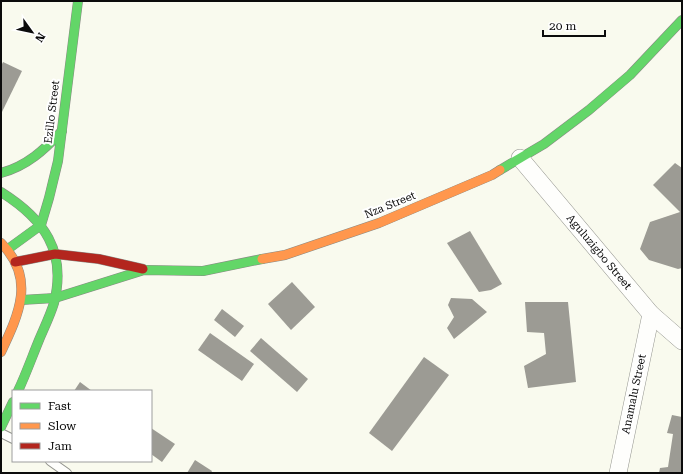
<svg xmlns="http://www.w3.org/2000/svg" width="683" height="474" viewBox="0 0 683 474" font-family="'Roboto Serif',serif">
  <rect width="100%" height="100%" fill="#f9faee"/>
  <!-- building -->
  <g fill="#9c9b94">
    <polygon points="3,62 22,71 1,114 1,66"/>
    <polygon points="675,163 682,168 682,268 678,269 649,260 640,249 650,222 680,212 653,185"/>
    <polygon points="470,231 502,284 491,290 479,292 447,243"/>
    <polygon points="292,282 315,307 291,330 268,304"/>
    <polygon points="451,298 472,299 487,312 454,339 447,328 454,317 448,305"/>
    <polygon points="525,302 568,302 576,382 528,388 524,366 546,354 544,333 527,332"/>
    <polygon points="222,309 244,326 235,337 214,320"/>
    <polygon points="210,333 254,364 242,381 198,350"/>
    <polygon points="261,338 308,379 297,392 250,351"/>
    <polygon points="424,357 449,375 392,451 369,433"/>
    <polygon points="80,382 92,391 74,391"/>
    <polygon points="672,415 682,417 682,473 659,473 660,468 668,467 673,434 667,433"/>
    <polygon points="151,428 175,444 162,462 151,454"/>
    <polygon points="195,460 212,471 211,473 187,473"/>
  </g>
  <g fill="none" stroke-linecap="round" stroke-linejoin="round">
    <defs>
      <g id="lane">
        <polyline points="1,433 13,439"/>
        <polyline points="50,461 67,473"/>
      </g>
      <g id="street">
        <polyline points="520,158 651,314 682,341"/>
        <polyline points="618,473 651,314"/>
      </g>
      <g id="fast">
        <polyline points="500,170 544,144 589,110 630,75 682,20"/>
        <path d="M1 173C27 166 44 150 62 131"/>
        <path d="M1 192C44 219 67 251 54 303 50 316 44 328 39 340 32 357 26 374 18 391"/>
        <polyline points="8,249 41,225 49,198 58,161 78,1"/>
        <polyline points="21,300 55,298 144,270 203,271 262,259"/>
        <polyline points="1,427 13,402"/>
      </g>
      <g id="slow">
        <path d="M1 243C36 278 19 314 1 352"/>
        <polyline points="262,259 285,255 379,223 492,175 500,170"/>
      </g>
      <polyline id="jam" points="15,262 55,254 99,259 143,269"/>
    </defs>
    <!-- lane casing -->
    <use href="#lane" stroke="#92938d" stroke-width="10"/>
    <!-- street casing -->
    <use href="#street" stroke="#92938d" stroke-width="18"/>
    <!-- fast casing -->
    <use href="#fast" stroke="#898984" stroke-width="10"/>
    <!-- slow casing -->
    <use href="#slow" stroke="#898984" stroke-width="10"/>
    <!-- jam casing -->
    <use href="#jam" stroke="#898984" stroke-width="10"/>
    <!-- lane -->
    <use href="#lane" stroke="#fefefc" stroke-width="8"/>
    <!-- street -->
    <use href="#street" stroke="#fefefc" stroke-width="17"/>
    <!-- fast -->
    <use href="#fast" stroke="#63d668" stroke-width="9"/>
    <!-- slow -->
    <use href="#slow" stroke="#ff974d" stroke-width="9"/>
    <!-- jam -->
    <use href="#jam" stroke="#b3261e" stroke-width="9"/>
  </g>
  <g text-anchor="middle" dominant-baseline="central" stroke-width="4" stroke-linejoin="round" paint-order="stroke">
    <!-- street labels -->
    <g font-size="11" fill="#0b0b0b" stroke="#fff">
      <text transform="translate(52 112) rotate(-83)">Ezillo Street</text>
      <text transform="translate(390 205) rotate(-22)">Nza Street</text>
      <text transform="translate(599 252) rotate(50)">Aguluzigbo Street</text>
      <text transform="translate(634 394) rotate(-78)">Anamalu Street</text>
    </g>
  </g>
  <!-- border -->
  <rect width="683" height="474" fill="none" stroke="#0b0b0b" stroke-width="4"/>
  <!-- legend -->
  <rect x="12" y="390" width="140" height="72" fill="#ffffff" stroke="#9d9d9d"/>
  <rect x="20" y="403" width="20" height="6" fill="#63d668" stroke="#9d9d9d"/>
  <text x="48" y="410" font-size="12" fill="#0b0b0b">Fast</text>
  <rect x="20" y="423" width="20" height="6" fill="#ff974d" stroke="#9d9d9d"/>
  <text x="48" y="430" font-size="12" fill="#0b0b0b">Slow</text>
  <rect x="20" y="443" width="20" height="6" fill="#b3261e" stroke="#9d9d9d"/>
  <text x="48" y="450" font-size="12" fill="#0b0b0b">Jam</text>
  <!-- north arrow -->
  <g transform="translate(32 32) rotate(123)" stroke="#ffffff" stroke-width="3" paint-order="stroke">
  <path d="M0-3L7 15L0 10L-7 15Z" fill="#0b0b0b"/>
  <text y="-6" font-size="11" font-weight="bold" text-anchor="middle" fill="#0b0b0b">N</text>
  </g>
  <!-- scale -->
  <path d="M543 30v6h62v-6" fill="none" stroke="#0b0b0b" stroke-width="2"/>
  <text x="549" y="30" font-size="12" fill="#0b0b0b" stroke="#ffffff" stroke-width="3" paint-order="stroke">20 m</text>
</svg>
